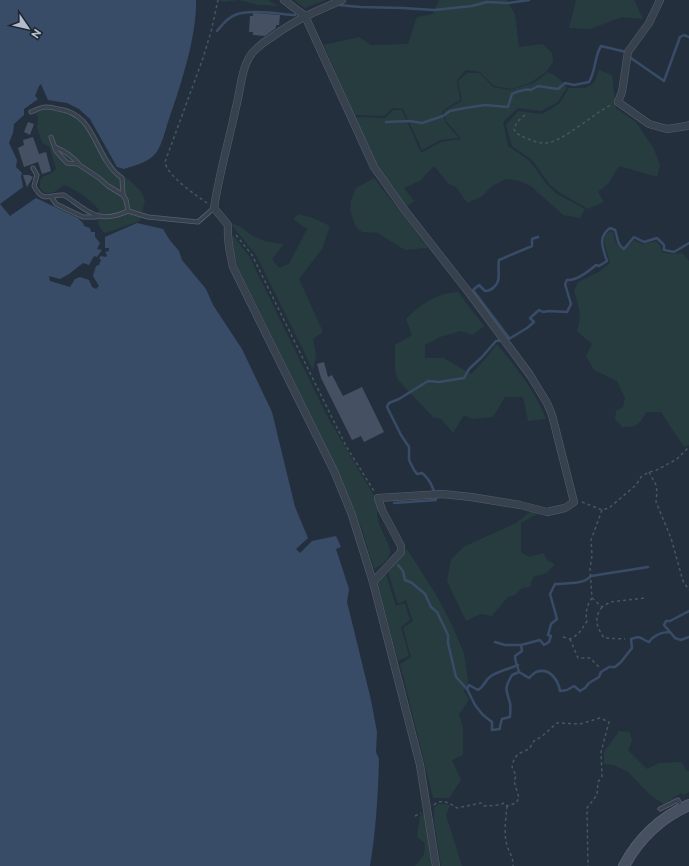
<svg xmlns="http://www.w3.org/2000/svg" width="689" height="866" viewBox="0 0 689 866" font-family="Commissioner,sans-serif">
  <rect width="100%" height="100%" fill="#242f3e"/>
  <!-- green -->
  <g fill="#263c3f">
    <polygon points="218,0 268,0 278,6 258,5 239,0 224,2"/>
    <polygon points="294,0 326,0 305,8"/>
    <polygon points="439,0 507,0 515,14 519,47 543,44 552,53 553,62 546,72 530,83 512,89 494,86 480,72 466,70 457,80 460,100 442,111 445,122 459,138 440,140 422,150 403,109 392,108 384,116 354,115 324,45 359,37 371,45 408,44 417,17 433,14"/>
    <polygon points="576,0 634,0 643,19 622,17 590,29 569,28"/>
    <polygon points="599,70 612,75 616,108 636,122 654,149 660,165 657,177 619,166 609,183 598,192 604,202 588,209 562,194 550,185 532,160 512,146 506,125 518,111 542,114 559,104 569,88 585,88 594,83"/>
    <polygon points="548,72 557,77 567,87 558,102 541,111 518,108 503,122 508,146 530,161 547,185 557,194 585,209 580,218 563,215 532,187 520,181 506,179 492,186 481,197 467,203 457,188 448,183 434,166 420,181 404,188 414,201 406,207 375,162 354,117 385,118 393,110 402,110 421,153 441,142 461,139 455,131 446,121 444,111 462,101 458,81 467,73 480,73 493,87 510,90 534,83"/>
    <path d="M46 109 63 112 76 117 86 128 93 131 117 171 129 180 141 191 145 200 140 221 105 233C96 226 98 220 99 210 90 198 78 191 64 185 60 188 56 192 51 193 42 195 37 187 41 179 44 174 50 176 56 169L49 146 42 143 37 127 38 118 36 113Z"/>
    <polygon points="374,178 428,248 405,250 378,233 362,232 355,225 350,210 351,200 356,188"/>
    <path d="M299 214 313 218 330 226 322 249 299 279 323 332 313 339 316 355 313 370 256 255 231 224C244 226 243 230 253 236 263 241 274 243 284 244L272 259 279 268 289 264 307 229 293 219Z"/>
    <path d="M611 231 614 233C613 240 618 247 624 250L634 240 643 244 656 241 660 246 663 253 674 254 682 253 689 261V445L684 447 661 412H646C639 425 638 427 622 427L615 419 616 411 623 407 625 398 617 381 594 370 586 356 592 344 577 331C582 317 579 305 574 291L578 282 599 272 610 263 604 242 605 235Z"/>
    <path d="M232 234 249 256 327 416 379 504C378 509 376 515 378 520 384 543 404 553 374 569L362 530 340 475 239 269 234 254Z"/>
    <path d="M458 292 484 326 473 335 461 331 440 337 425 345V358H444L471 374 486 358 497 344C516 368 535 390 546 419L528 421 523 397H505L493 417 472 419 464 415 453 433 441 419 433 417 398 380 395 371V345L412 335 406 319C422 303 435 294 458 292Z"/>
    <polygon points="531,511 539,513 521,523 521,552 529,557 543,553 548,561 555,564 547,573 533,577 530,587 522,588 515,595 508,597 492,616 481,614 466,621 447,581 451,559 465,546 516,523"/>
    <polygon points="407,549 435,593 451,623 464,653 468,682 464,691 469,700 459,714 463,728 463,755 452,760 461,780 449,798 433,798 400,664 411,657 403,628 413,621 406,600 398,604 388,572"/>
    <polygon points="386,574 396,606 405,603 410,620 401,627 409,656 398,661 377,582"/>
    <polygon points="619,731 630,732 632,741 628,750 647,769 659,763 681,762 687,771 689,771 689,792 684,795 681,793 664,804 650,795 627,771 613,765 604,764 604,752"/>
    <polygon points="439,804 450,805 446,815 462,866 441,866 434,821 434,808"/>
    <polygon points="425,812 432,866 415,866 424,855 425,843 417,837 420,816"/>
  </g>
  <!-- water -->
  <g fill="#394c67">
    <path d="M0 0H196C197 37 180 87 168 122 165 132 162 144 156 153 147 163 136 165 124 169L117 167 90 119 79 109 67 103 48 100 41 84 39 86 35 96 38 99 24 109V115L14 124 13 133 9 143 17 160 16 167 22 173 21 176 23 187 0 204Z"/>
    <path d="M36 198 78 218 83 223 84 226 90 228 91 232H95V237L100 243 97 249 102 250 97 257 94 256 89 265 83 263 69 274 60 279 49 276 50 281 70 287 75 279 80 277 89 280 92 287 96 289 99 286 93 276 96 266 99 265 101 260 99 258 101 256 106 257 107 255 105 252 109 251V248H105V237L137 223 163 229 169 239 179 251 182 260 206 289 213 305 242 349 272 412 295 507 308 538 296 549 300 553 312 541 336 536 341 547 336 549 349 589 347 602 371 700 377 732 376 752 379 759C378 795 376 830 370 866H0V204L10 216Z"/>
  </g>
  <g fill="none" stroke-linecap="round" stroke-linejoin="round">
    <!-- stream -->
    <g stroke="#394c67" stroke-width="2.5">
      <polyline points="339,5 360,7 402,8 434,10 472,6 487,2 508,3 529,0"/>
      <path d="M217 31C222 25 227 18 235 15 249 9 279 14 295 15"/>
      <polyline points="628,56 664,81 680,37 684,35 689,37"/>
      <path d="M386 122 410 121 422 123 443 116 450 111 465 108 485 105 508 107 512 94C517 92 525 88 531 90L538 86 558 89 565 83 574 85 589 82C596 71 594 57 601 46L626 52"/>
      <path d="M509 338 473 290 479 285 485 291C489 291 491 290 494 287 502 281 497 269 499 260L532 246V239L538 237"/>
      <path d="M394 503 436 500C435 491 430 479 422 473L417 474 414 470 409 460V447L401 435 387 407 389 403 399 399 428 381 439 382 464 378 469 369 481 358 496 341 509 339 527 328 534 322 530 318 539 310 543 312 549 311 567 312 571 304 565 284 567 280C577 281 589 271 596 265L599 266 607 261C603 248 597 238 610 228L615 230C618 236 616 244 624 249L634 237 644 242 657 238 664 245V250L674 252 689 243"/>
      <path d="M398 565 403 571 405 580 412 583 425 594 431 607 437 612 448 635V643L456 677 467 689 475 705 483 715 492 722V730L500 729V726L502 719 510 717C510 713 511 707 510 703 506 689 504 689 512 675L519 672C518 667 515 662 515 656L522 651 521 645 540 640 544 645 549 642 551 636 548 635 551 624 557 619 550 594 555 584C566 583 583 585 591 576L648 567"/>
      <polyline points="670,632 664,625 666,621 670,621 689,611"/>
      <polyline points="495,642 505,645 521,645"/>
      <path d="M519 672 529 678C531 676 534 673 536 672 550 667 558 680 560 691L567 690 574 686 580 691 585 688 589 683 599 677 601 672 609 667H615L621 662 632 648 631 639C642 635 640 639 649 642 654 635 661 632 670 632L675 638 681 640 689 637"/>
      <path d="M467 689 469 685 478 690C484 687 485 680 491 676 499 671 509 669 518 665"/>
    </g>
  </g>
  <!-- building -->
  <g fill="#455162">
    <polygon points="253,13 280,15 279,25 276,25 276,28 265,36 253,35 253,32 249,32 250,16 253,16"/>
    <polygon points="28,122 34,124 30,135 24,132"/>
    <polygon points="33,137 39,154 46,152 51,171 42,174 38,162 24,167 18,148 24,145 23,140"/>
    <polygon points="23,175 29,175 33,177 27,187"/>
    <polygon points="324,362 328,377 332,375 343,396 362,387 384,432 364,442 361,436 352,440 321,378 317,364"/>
  </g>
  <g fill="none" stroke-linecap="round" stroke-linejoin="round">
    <defs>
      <g id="lane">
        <path d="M31 112C36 110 41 107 46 107 50 107 55 108 58 109 98 114 93 158 122 178L123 195"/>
        <polyline points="51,137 56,151 67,163 78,164 99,178 108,186 123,195 126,200 128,211"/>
        <path d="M55 147C65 151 71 155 78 163"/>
        <path d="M33 168 37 175 34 186C43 204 51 194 64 195 88 211 98 225 128 211L148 217 198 222 214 208"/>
        <polyline points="52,198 56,204 83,217 96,217"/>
        <polyline points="660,809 678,800 681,807"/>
      </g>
      <g id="street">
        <polyline points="284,0 305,16 374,167 403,208 470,294 530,375 547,403 552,415 574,502 565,508 547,512 520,505 471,497 442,494 378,498 382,510 401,546 401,552 373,582"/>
        <path d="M342 0C316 11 295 20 272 37 265 41 259 46 253 52 241 66 241 89 236 107 229 141 219 174 214 208L228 225C227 240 230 253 233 267L335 473 352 515 373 582 420 765 436 866"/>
        <polyline points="660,0 649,23 628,52 622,92 618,102 649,124 667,129 687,126 689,125"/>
      </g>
      <path id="secondary" d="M624 866C639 838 660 818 689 805"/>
    </defs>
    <!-- lane casing -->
    <use href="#lane" stroke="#565f6c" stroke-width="5"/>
    <!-- street casing -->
    <use href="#street" stroke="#565f6c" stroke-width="8"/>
    <!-- secondary casing -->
    <use href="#secondary" stroke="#565f6c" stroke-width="12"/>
    <!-- path -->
    <g stroke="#44595c" stroke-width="1.5" stroke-dasharray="3 3" stroke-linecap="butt">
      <path d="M525 115 517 122 514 129 516 133C525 138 535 143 546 143 561 143 594 113 611 105"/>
      <path d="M207 203C196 195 167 176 165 162L202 61 211 32 218 0"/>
      <polyline points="236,235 252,255 346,446 374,491"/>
      <polyline points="649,472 656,485 657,492 656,502 671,538 683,581 689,590"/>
      <polyline points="582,502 602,510 609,508 636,485 641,477 649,472 655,471 677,459 689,447"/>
      <polyline points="592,598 602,607 610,602 645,598"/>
      <path d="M602 607C593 619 597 627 604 638L625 639"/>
      <path d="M563 637 570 639C579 635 582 629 587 621 585 612 587 605 592 598L590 569 592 555 591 540 602 510"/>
      <polyline points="570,639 578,658 590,658 599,667"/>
      <path d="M434 805 437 802C446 801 450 803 457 808L481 803 484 806 500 805 504 803 507 806 516 803 519 798 514 781 516 776 512 767 514 759 518 754 529 749 534 741 541 737 557 723 580 724 600 718 609 722 601 752 602 776 598 782 597 795 587 808 588 866"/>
      <path d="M507 806C506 817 504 830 506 841 507 850 514 857 513 866"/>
      <polyline points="415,816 421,813"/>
    </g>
    <!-- lane -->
    <use href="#lane" stroke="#38414e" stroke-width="3.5"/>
    <!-- street -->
    <use href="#street" stroke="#38414e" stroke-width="7"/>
    <!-- secondary -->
    <use href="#secondary" stroke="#465061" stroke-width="10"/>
  </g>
  <!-- north arrow -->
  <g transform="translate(28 28) rotate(124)" stroke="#1d2633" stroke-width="3" paint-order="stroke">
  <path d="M0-3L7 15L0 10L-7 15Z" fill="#b4bcc9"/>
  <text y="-6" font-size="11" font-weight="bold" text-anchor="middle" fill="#b4bcc9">N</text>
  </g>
</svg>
